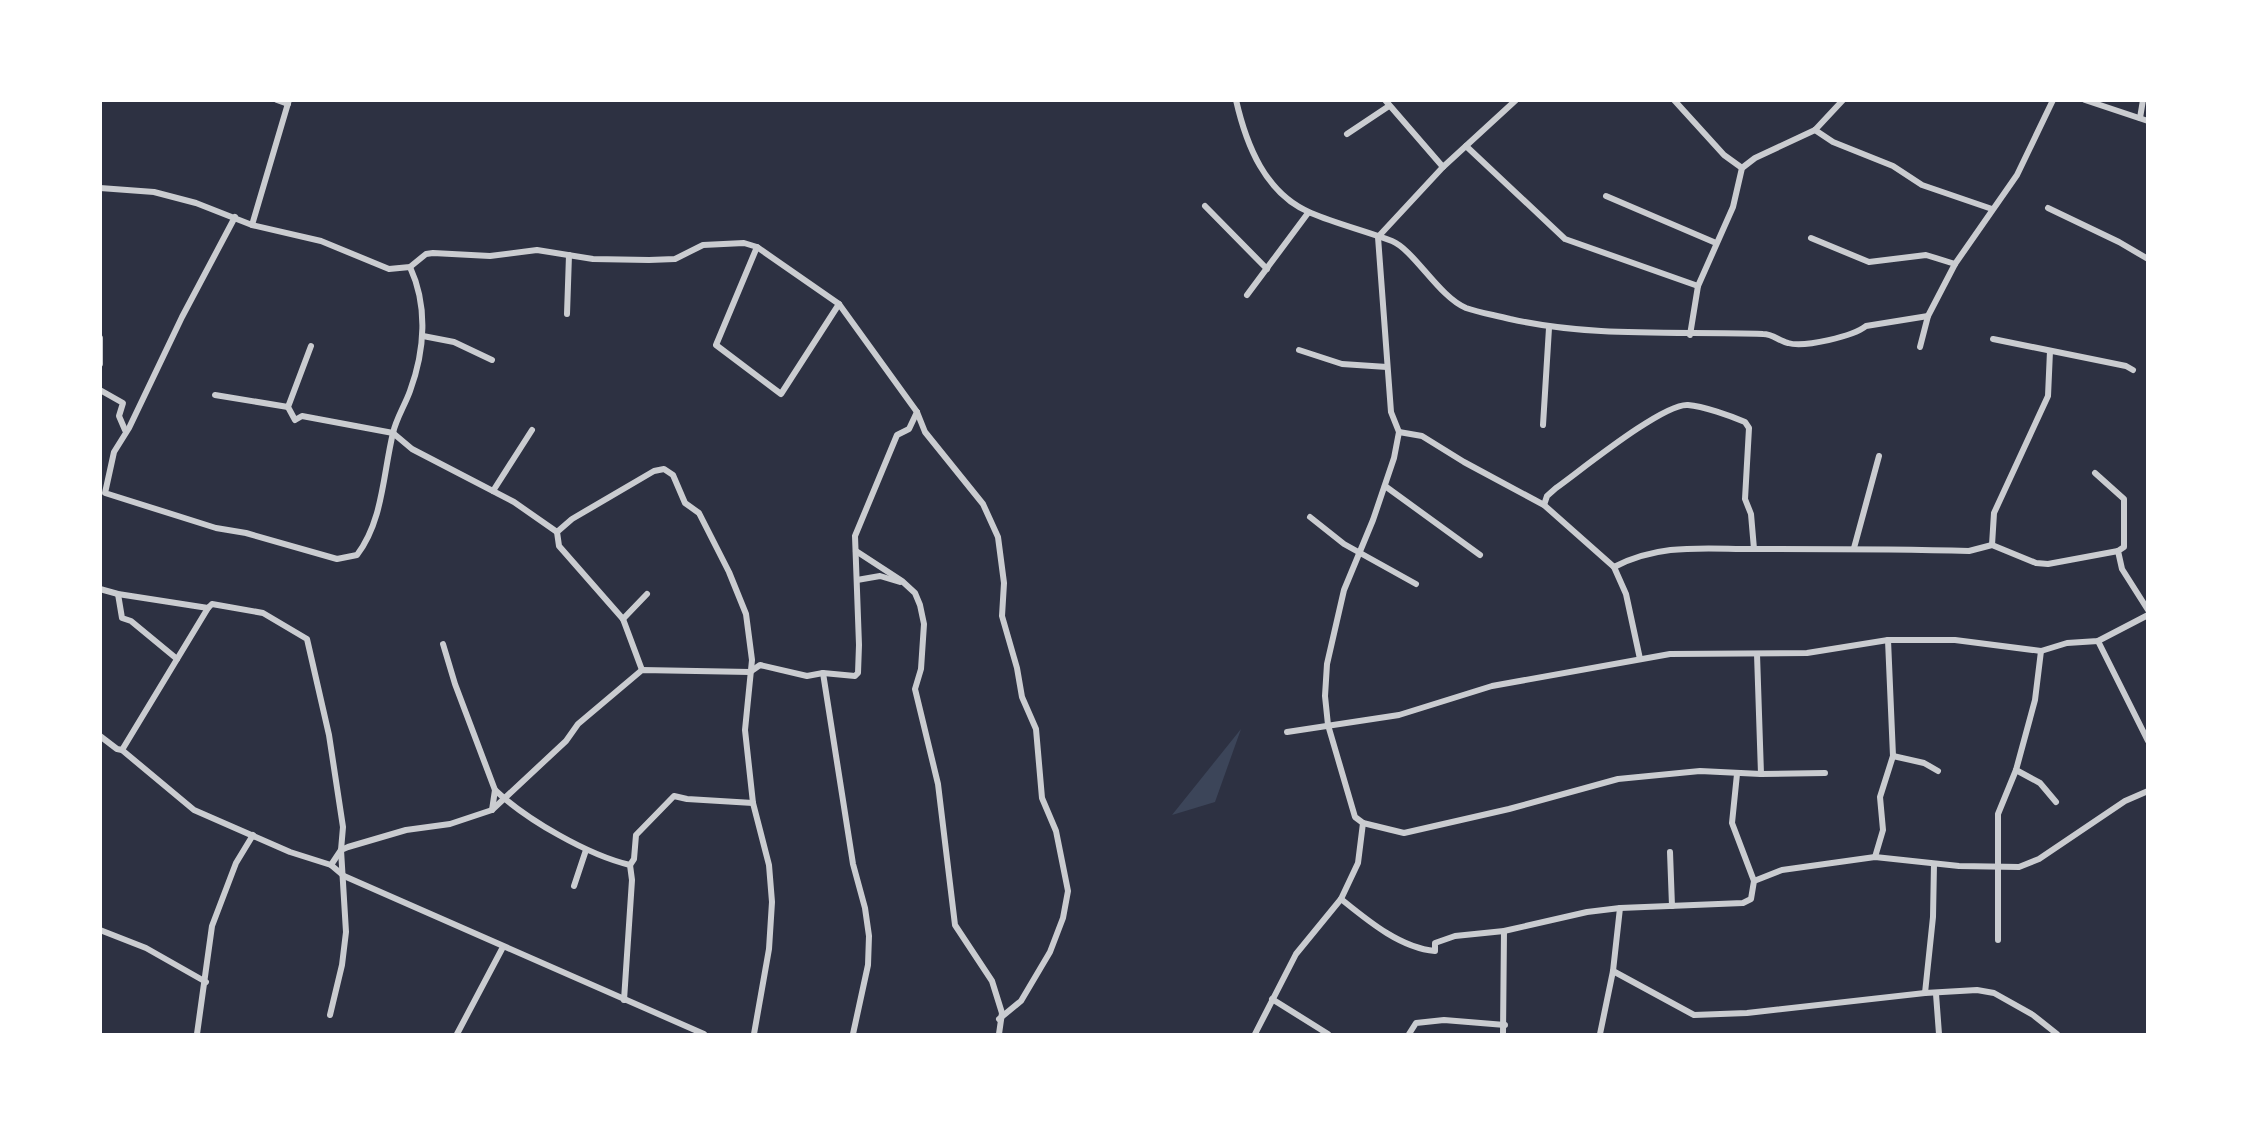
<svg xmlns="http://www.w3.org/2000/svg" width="2248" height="1135" viewBox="0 0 2248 1135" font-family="'Sofia Sans Condensed',sans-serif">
  <rect width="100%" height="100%" fill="#2d3142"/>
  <!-- green -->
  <polygon fill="#3c4559" points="1241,729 1215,802 1172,815"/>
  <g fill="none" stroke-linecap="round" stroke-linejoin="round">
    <!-- minor -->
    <g stroke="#caccd0" stroke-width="6">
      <polyline points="277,100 288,104"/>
      <path d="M1236 100C1246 144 1265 194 1311 213 1337 224 1366 231 1392 241 1414 250 1439 297 1466 308 1480 313 1495 315 1510 319 1594 338 1678 331 1763 334 1773 334 1779 341 1788 343 1804 348 1854 336 1866 326L1928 316"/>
      <polyline points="1385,100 1443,167"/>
      <polyline points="1674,100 1724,155 1742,168"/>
      <polyline points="2085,100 2148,121"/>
      <polyline points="2140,118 2143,100"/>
      <polyline points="1815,130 1833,142 1893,166 1922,185 1992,209"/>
      <polyline points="1347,134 1389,106"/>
      <polyline points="1466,146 1565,239 1698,286"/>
      <polyline points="100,188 154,192 196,203 252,225 321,241 389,269 410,267 426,254 433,253 490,256 537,250 593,259 649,260 675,259 703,245 744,243 757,247 839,304 917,412 925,432 983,504 998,537 1004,583 1002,616 1017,668 1022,697 1036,729 1042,798 1056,831 1068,891 1063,918 1050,952 1021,1001 999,1019"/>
      <polyline points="1606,196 1716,243"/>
      <polyline points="1205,206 1267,269"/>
      <polyline points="2048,208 2119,242 2148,259"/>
      <path d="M235 217 182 317 129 428 114 452 105 493 216 528 246 533 337 559 357 555C383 521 383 474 393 433 396 419 405 405 410 391 425 350 428 306 410 267"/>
      <polyline points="252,225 289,100"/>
      <polyline points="1811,238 1869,262 1926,255 1955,264"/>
      <polyline points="757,247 716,345 781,394 839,304"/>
      <polyline points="1247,295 1308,213"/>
      <polyline points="567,314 569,255"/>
      <polyline points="1690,335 1698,286 1733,207 1742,168 1755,158 1815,130 1843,100"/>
      <polyline points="423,336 454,342 492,360"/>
      <polyline points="100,338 100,364"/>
      <polyline points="1993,339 2126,366 2133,370"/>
      <polyline points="311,346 288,407 295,420 302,416 393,433 412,449 514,502 557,532"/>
      <polyline points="1920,347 1928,316 1955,264 2017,175 2053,100"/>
      <polyline points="1299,350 1342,364 1387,367"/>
      <polyline points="100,390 123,403 119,416 125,430"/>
      <polyline points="215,395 288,407"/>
      <polyline points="1543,425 1549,328"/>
      <polyline points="1399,432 1422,436 1464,462 1544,505 1614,567 1626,594 1640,659"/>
      <polyline points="2095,473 2124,499 2124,547 2118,551 2122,569 2148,610"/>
      <polyline points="1385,486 1480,555"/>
      <polyline points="493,491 532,430"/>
      <path d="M1544 505 1547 496 1556 488C1580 471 1663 403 1688 405 1703 406 1731 416 1745 422L1749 428 1745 499 1751 514 1754 549"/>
      <polyline points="1310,517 1344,544 1416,584"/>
      <polyline points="1992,545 1994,513 2048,396 2050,351"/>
      <polyline points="1854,548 1879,456"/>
      <polyline points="856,551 902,581 915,593 920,605 924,624 921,669 915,689 938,784 955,925 992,981 1002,1013 999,1034"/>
      <path d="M1614 567C1660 543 1703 549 1753 549 1825 549 1897 549 1969 551L1992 545 2036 563 2048 564 2118 551"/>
      <polyline points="857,580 880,576 900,582"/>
      <polyline points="100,589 118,594 208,608 212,604 263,613 307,639 329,735 343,827 341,850 346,932 342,965 330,1015"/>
      <polyline points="118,594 122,618 131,621 177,659"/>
      <polyline points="623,619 647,594"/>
      <polyline points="2098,641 2148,741"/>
      <polyline points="443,644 455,684 495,790 492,810"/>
      <polyline points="1757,654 1761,774"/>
      <polyline points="642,670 623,619 559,546 557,532 572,519 654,471 664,469 673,475 685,503 699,513 729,572 746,614 752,660 745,730 753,803 769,865 772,902 769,949 754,1034"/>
      <polyline points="823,673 853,864 865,908 869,936 868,965 853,1034"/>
      <polyline points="1287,732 1399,715 1492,686 1670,654 1807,653 1888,640 1955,640 2041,651 2067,643 2098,641 2148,615"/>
      <polyline points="100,736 117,749 122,750 194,810 290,852 331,865 344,876 704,1034"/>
      <polyline points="122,750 208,608"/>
      <polyline points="1893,756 1924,763 1938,771"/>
      <polyline points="2016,770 2040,783 2056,802"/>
      <polyline points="1737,774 1732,823 1754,881"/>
      <path d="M495 790C527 820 588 855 630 865L632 880 624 1000"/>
      <polyline points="1363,823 1404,833 1509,809 1618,779 1700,771 1761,774 1825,773"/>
      <polyline points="1670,852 1672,906"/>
      <polyline points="1875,857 1883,830 1880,797 1893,756 1888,640"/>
      <polyline points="331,865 341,850 348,847 406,830 450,824 492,810 566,741 578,724 642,670 750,672 760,665 807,676 823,673 855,676 858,673 859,645 855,536 897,435 909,429 917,412"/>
      <polyline points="630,865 634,859 636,835 674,796 687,799 753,803"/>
      <polyline points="574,886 586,850"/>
      <path d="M1341 899C1367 920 1400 948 1435 951V943L1455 936 1504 931 1587 912 1620 908 1743 903 1751 899 1754 881 1782 870 1875 857 1959 866 2019 867 2039 859 2125 801 2148 791"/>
      <polyline points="100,930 146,948 206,982"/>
      <polyline points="1998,940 1998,814 2016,770 2035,700 2041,651"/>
      <polyline points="1613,971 1694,1015 1747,1013 1925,993 1977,990 1994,993 2033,1015 2057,1034"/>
      <polyline points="1925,993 1933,917 1934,864"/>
      <polyline points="1936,994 1939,1034"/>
      <polyline points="1272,999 1328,1034"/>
      <polyline points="197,1034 212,926 236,863 253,835"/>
      <polyline points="457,1034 503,947"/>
      <polyline points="1255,1034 1296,954 1341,899 1358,863 1363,823 1355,817 1338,759 1328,725 1325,696 1327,664 1344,590 1373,520 1394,458 1399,432 1391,412 1378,237 1443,167 1516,100"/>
      <polyline points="1409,1034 1416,1023 1444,1020 1505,1025"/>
      <polyline points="1503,1034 1504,931"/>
      <polyline points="1600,1034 1613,971 1620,908"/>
    </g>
  </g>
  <!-- border -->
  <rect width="2248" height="1135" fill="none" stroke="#ffffff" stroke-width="204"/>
</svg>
